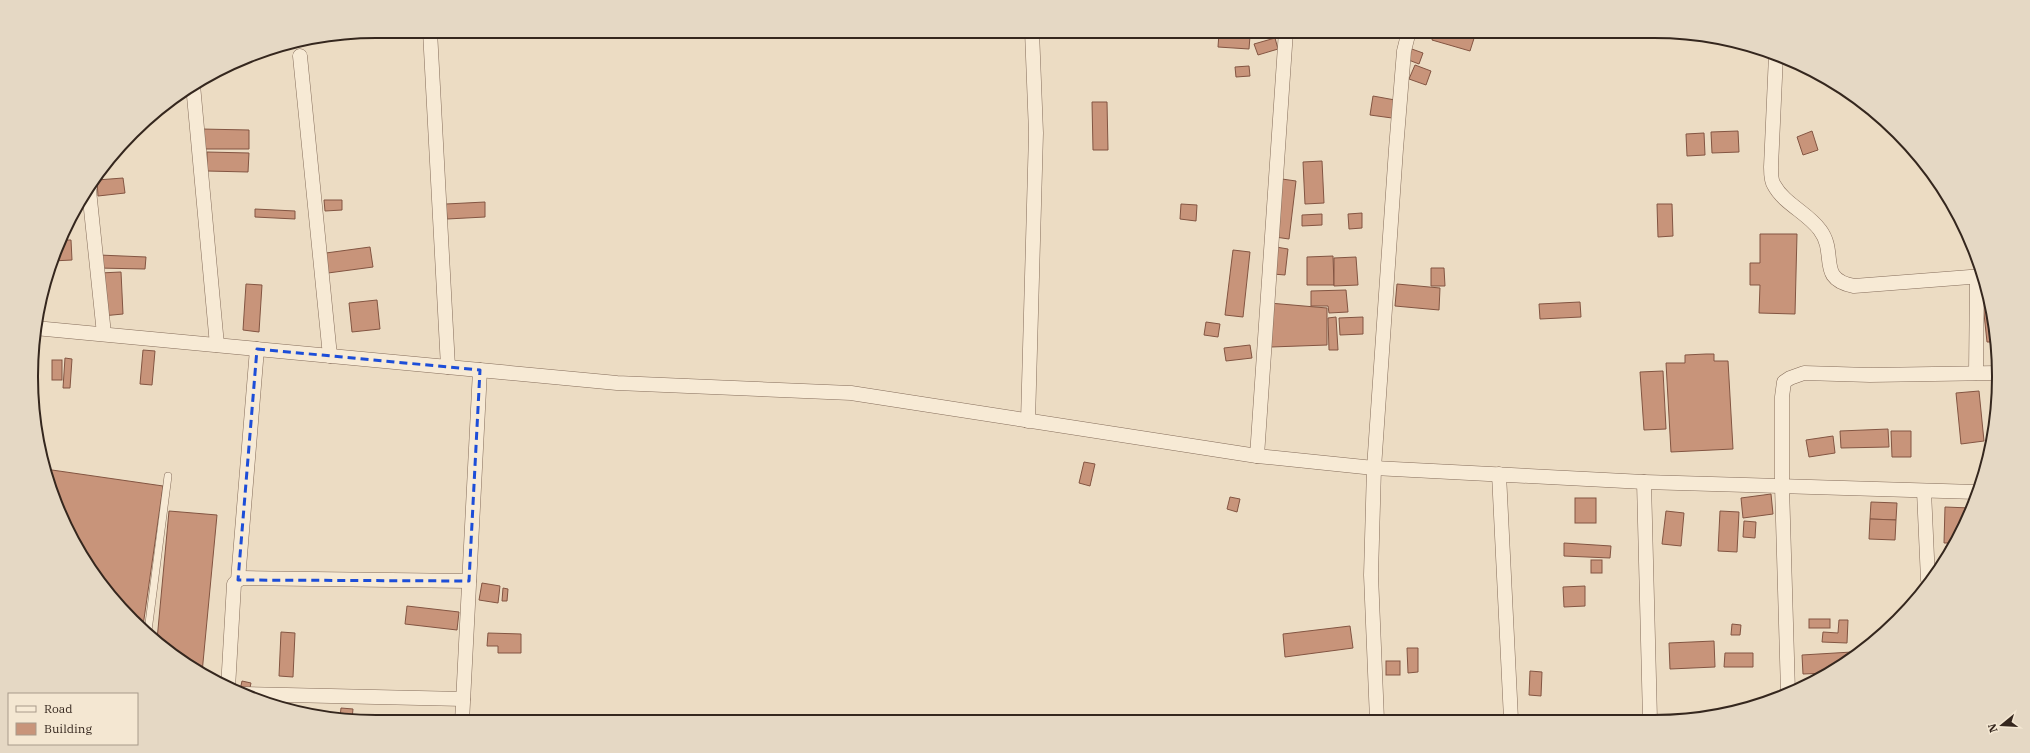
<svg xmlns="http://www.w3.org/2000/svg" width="2030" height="753" viewBox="0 0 2030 753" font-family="'IBM Plex Serif',serif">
  <rect width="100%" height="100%" fill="#ecdcc3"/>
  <!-- building -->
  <g fill="#c8947a" stroke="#835542">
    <polygon points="1337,31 1350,31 1338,34"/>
    <polygon points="1434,31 1473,31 1476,32 1470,51 1432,40"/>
    <polygon points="1219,33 1250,36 1249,49 1218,47"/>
    <polygon points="1275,38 1278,49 1258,55 1254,44"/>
    <polygon points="1409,48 1423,53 1419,64 1406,59"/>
    <polygon points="1415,65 1431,71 1426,85 1409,79"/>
    <polygon points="1249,66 1250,76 1236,77 1235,67"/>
    <polygon points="1373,96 1395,100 1392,118 1370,115"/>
    <polygon points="1092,102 1107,102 1108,150 1093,150"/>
    <polygon points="201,129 249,130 249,149 201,149"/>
    <polygon points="1738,131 1739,152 1712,153 1711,132"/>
    <polygon points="1812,131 1818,150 1803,155 1797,137"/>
    <polygon points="1704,133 1705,155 1687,156 1686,134"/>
    <polygon points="207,152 249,153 248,172 207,171"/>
    <polygon points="1322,161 1324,203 1305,204 1303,162"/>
    <polygon points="123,178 125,193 98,196 97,180"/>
    <polygon points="1282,179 1296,181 1289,239 1275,237"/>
    <polygon points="324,200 342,200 342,210 325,211"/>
    <polygon points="485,202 485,217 447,219 446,204"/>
    <polygon points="1181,204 1197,205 1196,221 1180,219"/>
    <polygon points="1657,204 1672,204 1673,236 1658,237"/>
    <polygon points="255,209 295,211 295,219 255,217"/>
    <polygon points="1362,213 1362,228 1349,229 1348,214"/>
    <polygon points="1322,214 1322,225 1302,226 1302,215"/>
    <polygon points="1760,234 1797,234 1795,314 1759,313 1760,285 1750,285 1750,263 1760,263"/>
    <polygon points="61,240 71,240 72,260 52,261"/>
    <polygon points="370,247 373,267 328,273 326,253"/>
    <polygon points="1276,247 1288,249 1285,275 1273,274"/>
    <polygon points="1233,250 1250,252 1243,317 1225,315"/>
    <polygon points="99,255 146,257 145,269 98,268"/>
    <polygon points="1333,256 1334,285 1307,285 1307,257"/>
    <polygon points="1356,257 1358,285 1334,286 1334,258"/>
    <polygon points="1431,268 1444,268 1445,286 1431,286"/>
    <polygon points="121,272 123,314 102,316 100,273"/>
    <polygon points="246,284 262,285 259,332 243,330"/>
    <polygon points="1397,284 1440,288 1439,310 1395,306"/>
    <polygon points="1346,290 1348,312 1329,313 1328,306 1311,306 1311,291"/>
    <polygon points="1982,295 1987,295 1996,332 1996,342 1987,342"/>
    <polygon points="377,300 380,329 352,332 349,303"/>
    <polygon points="1580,302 1581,317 1540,319 1539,304"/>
    <polygon points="1269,303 1327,308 1327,345 1271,347"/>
    <polygon points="1336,317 1338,350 1329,350 1328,318"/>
    <polygon points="1363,317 1363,334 1340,335 1339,318"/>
    <polygon points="1206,322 1220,324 1218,337 1204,335"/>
    <polygon points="1250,345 1252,358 1226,361 1224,348"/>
    <polygon points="143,350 155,351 152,385 140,384"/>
    <polygon points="1706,354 1714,354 1714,361 1728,361 1733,449 1671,452 1666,363 1685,363 1685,355"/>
    <polygon points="65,358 72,359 70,388 63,388"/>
    <rect x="52" y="360" width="10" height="20"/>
    <polygon points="1663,371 1666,429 1644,430 1640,372"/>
    <polygon points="1979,391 1984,441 1961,444 1956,393"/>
    <polygon points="1888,429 1889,447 1841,448 1840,431"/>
    <polygon points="1891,431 1911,431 1911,457 1892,457"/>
    <polygon points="1833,436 1835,453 1809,457 1806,440"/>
    <polygon points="1084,462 1095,464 1090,486 1079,483"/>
    <polygon points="45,469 163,486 143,626 89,568 57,509"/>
    <polygon points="1771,494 1773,514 1743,518 1741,498"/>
    <polygon points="1230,497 1240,499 1237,512 1227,509"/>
    <rect x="1575" y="498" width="21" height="25"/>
    <polygon points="1871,502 1897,503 1896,520 1870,519"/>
    <polygon points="1945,507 1970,508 1955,543 1944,543"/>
    <polygon points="169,511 217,515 202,673 166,651 157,640"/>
    <polygon points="1666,511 1684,513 1681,546 1662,544"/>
    <polygon points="1720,511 1739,512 1737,552 1718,551"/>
    <polygon points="1870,519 1896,520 1895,540 1869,539"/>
    <polygon points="1744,521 1756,522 1755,538 1743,537"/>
    <polygon points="1564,543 1611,546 1610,558 1564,556"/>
    <polygon points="1946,546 1954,546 1944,560"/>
    <rect x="1591" y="560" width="11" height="13"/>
    <polygon points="482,583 500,586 498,603 479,600"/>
    <polygon points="1585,586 1585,606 1564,607 1563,587"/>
    <polygon points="503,588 508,589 507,601 502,601"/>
    <polygon points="407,606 459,612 457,630 405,624"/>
    <rect x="1809" y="619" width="21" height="9"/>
    <polygon points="1839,620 1848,620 1847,643 1822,642 1823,632 1838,633"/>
    <polygon points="1732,624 1741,625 1740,635 1731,635"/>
    <polygon points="1350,626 1353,648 1285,657 1283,634"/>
    <polygon points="281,632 295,633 293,677 279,676"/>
    <polygon points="488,633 521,634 521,653 498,653 498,646 487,646"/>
    <polygon points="1714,641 1715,667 1670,669 1669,643"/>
    <polygon points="1407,648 1418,648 1418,672 1408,673"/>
    <polygon points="1852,652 1852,655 1827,673 1803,674 1802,655"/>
    <polygon points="1725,653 1753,653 1753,667 1724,667"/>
    <rect x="1386" y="661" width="14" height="14"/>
    <polygon points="1530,671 1542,672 1541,696 1529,695"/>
    <polygon points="242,681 251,683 249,692 240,690"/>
    <polygon points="341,708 353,709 352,719 340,717"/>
  </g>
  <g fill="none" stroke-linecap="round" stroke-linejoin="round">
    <defs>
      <polyline id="lane" points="148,631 168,476"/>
      <g id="street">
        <polyline points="430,31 448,367"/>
        <path d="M1776 55 1771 167C1771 173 1771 181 1774 185 1784 204 1808 213 1820 230 1838 254 1816 279 1854 286L1983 276"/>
        <polyline points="300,56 330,356"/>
        <polyline points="193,85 217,345"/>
        <polyline points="89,190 104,334"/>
        <polyline points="35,328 617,383 851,393 1257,456 1374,468 1644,482 1976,492"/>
        <polyline points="1976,373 1977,276"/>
        <polyline points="1028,421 1036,133 1032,31"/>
        <polyline points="1257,456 1286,31"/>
        <polyline points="1499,474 1511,719"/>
        <polyline points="1644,482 1650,719"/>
        <polyline points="1924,491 1928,580"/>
        <polyline points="238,580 242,578 469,581"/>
        <polyline points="228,688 234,584 238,580 257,349"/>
        <polyline points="1788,692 1782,486 1782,397 1784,382 1790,378 1804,373 1870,375 1997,373"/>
        <polyline points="244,694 463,699"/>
        <polyline points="1377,720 1371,575 1374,468 1396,149 1404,51 1409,31"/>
        <polyline points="462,722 480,370"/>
      </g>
    </defs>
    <!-- lane casing -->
    <use href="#lane" stroke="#856d5b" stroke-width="8"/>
    <!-- street casing -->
    <use href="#street" stroke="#856d5b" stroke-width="15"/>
    <!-- lane -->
    <use href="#lane" stroke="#f7ead5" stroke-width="7"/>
    <!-- street -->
    <use href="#street" stroke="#f7ead5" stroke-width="14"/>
  </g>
  <!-- marked area -->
  <path fill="none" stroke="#1d4ed8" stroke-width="3" stroke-dasharray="8 5" stroke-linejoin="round" d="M257 349 480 370 469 581 238 580Z"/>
  <!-- crop -->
  <path d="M0 0H2030V753H0ZM376 38H1654A338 338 0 0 1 1992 376V377A338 338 0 0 1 1654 715H376A338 338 0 0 1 38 377V376A338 338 0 0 1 376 38Z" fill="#e5d8c4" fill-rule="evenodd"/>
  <path fill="none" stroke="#35271e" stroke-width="2" d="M376 38H1654A338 338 0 0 1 1992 376V377A338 338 0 0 1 1654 715H376A338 338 0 0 1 38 377V376A338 338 0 0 1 376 38Z"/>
  <!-- legend -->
  <rect x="8" y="693" width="130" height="52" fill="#f4e7d2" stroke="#a89a8a"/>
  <rect x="16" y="706" width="20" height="6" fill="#f7ead5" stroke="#a89a8a"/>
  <text x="44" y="713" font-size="12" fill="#35271e">Road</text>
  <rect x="16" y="723" width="20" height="12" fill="#c8947a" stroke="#a89a8a"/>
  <text x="44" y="733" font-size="12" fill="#35271e">Building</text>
  <!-- north arrow -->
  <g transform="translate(2002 725) rotate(252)" stroke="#f4e7d2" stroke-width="3" paint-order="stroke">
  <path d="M0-3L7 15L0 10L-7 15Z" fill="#35271e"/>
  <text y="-6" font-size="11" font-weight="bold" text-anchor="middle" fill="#35271e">N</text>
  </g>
</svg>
